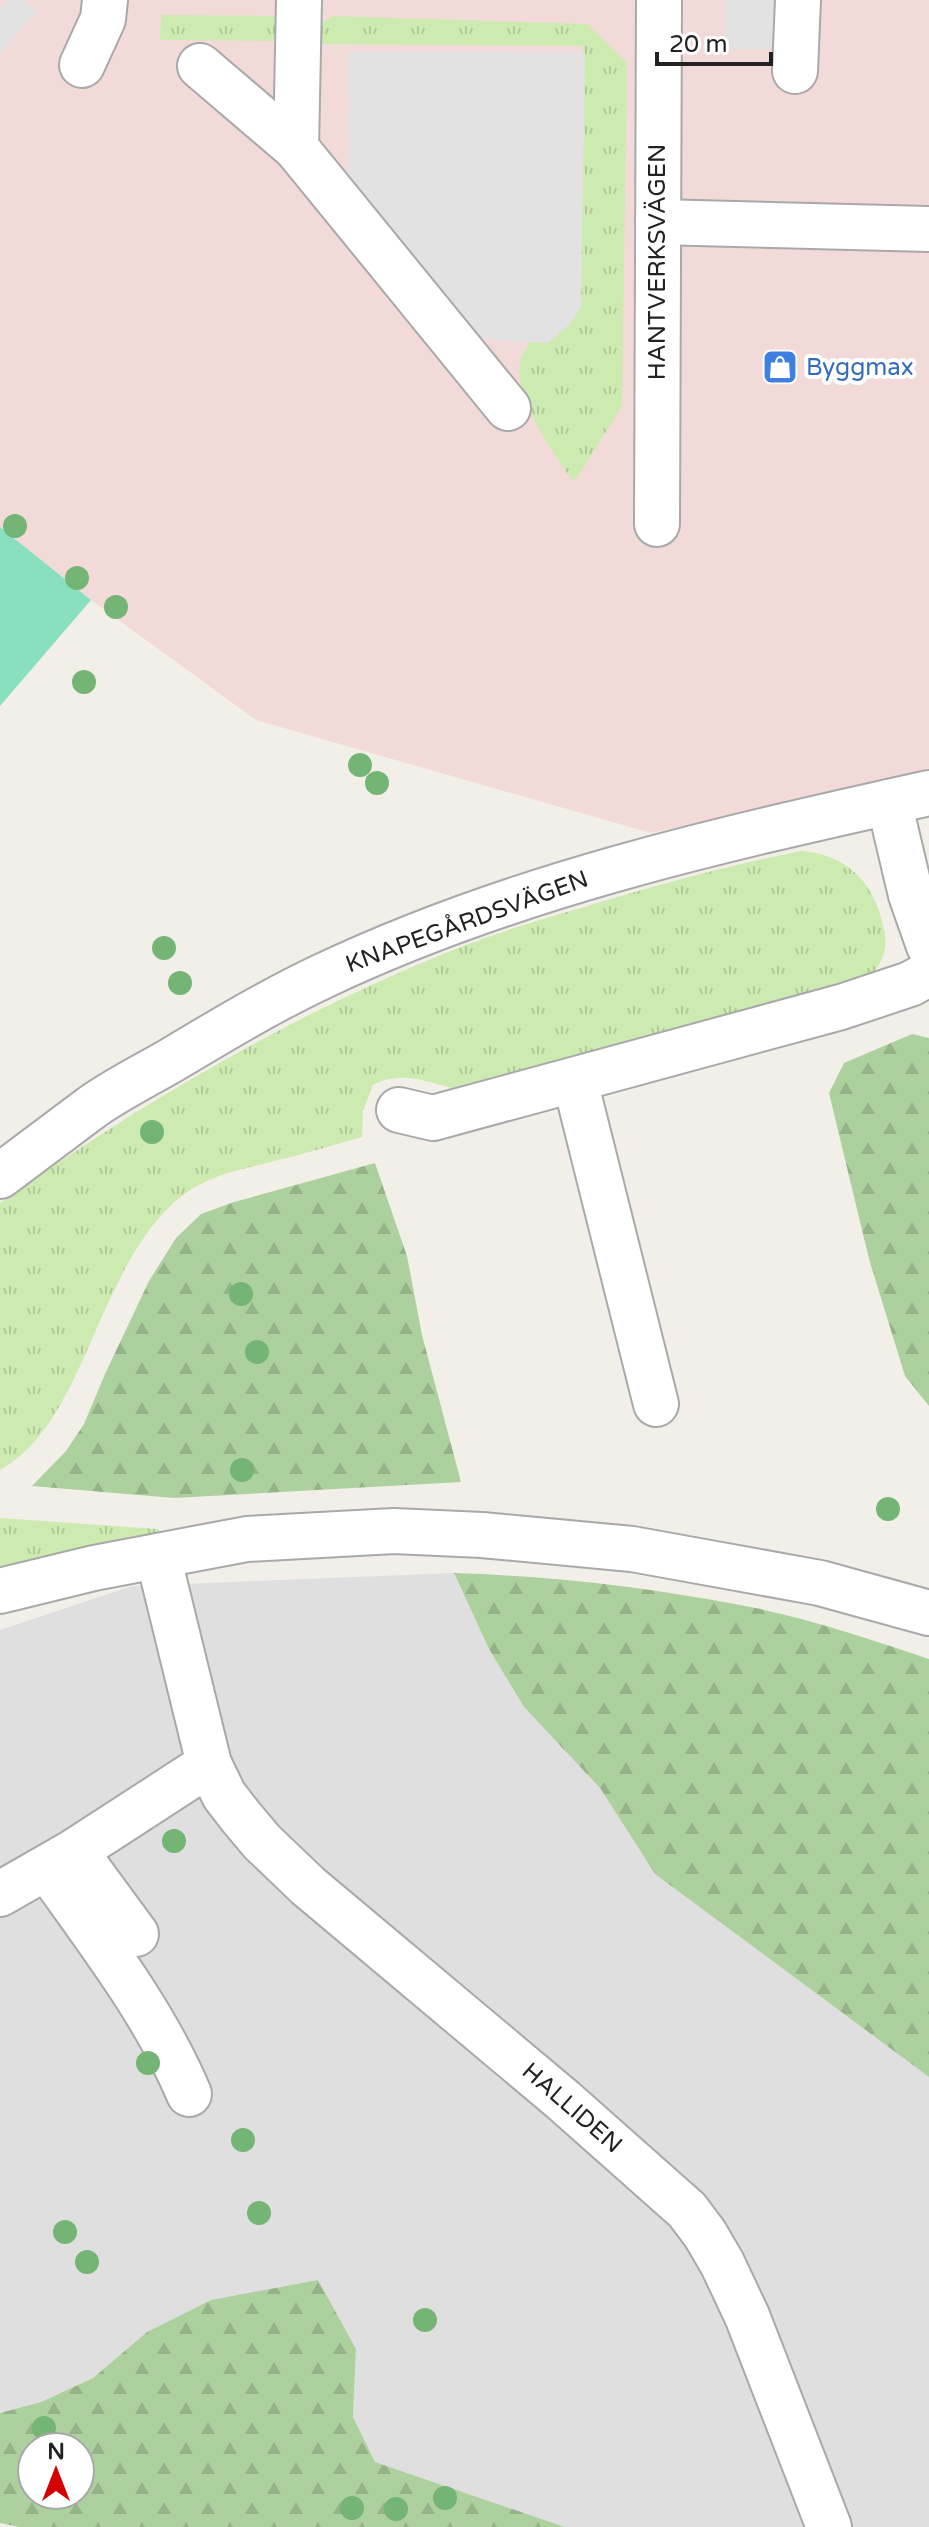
<svg xmlns="http://www.w3.org/2000/svg" width="929" height="2527" viewBox="0 0 929 2527" font-family="'Varela Round',sans-serif">
  <defs>
    <pattern id="grass-tufts" width="24" height="20" patternUnits="userSpaceOnUse" patternTransform="scale(2)"><rect width="24" height="20" fill="#cdebb0"/><path d="M3 7l-1-3M5 7V3M7 7l1-3M15 17l-1-3M17 17v-4M19 17l1-3" fill="none" stroke="#b0c997"/></pattern>
    <pattern id="forest-firs" width="22" height="20" patternUnits="userSpaceOnUse" patternTransform="scale(2)"><rect width="22" height="20" fill="#add19e"/><path d="M5 1l3.5 6h-7zM16 11l3.5 6h-7z" fill="#95b388"/></pattern>
  </defs>
  <rect width="100%" height="100%" fill="#f2efe9"/>
  <!-- residential -->
  <polygon fill="#e0dfdf" points="454,1573 489,1649 524,1707 600,1788 655,1874 929,2077 929,2527 565,2527 375,2462 353,2418 356,2349 147,2332 93,2378 41,2402 0,2413 0,1630 132,1586"/>
  <!-- commercial -->
  <polygon fill="#f2dad9" points="0,0 929,0 929,773 651,833 256,720 91,600 0,527"/>
  <!-- grass -->
  <g fill="url(#grass-tufts)">
    <polygon points="161,15 277,16 279,28 274,41 160,40"/>
    <path d="M333 16 587 24 627 63 622 406 577 478 572 480C553 451 502 384 525 350 537 332 558 317 575 303L583 46 320 44V24Z"/>
    <path d="M801 851C843 854 869 877 881 917 883 927 887 938 885 948 884 958 877 967 872 976L466 1091C434 1086 405 1068 373 1085L363 1111 362 1137C333 1145 304 1154 274 1161 243 1169 209 1175 183 1195 97 1261 87 1423 0 1470V1203C143 1101 295 1013 458 948 501 931 546 918 591 905 660 884 730 865 801 851Z"/>
    <polygon points="0,1518 158,1529 160,1536 0,1568"/>
  </g>
  <!-- forest -->
  <g fill="url(#forest-firs)" fill-rule="evenodd">
    <polygon points="912,1034 929,1038 929,1406 905,1376 869,1259 829,1093 844,1063"/>
    <polygon points="375,1163 407,1256 422,1335 461,1482 174,1498 32,1486 66,1451 84,1424 105,1374 149,1281 176,1238 201,1214 234,1202"/>
    <path d="M454 1573C550 1576 646 1587 740 1605 805 1617 867 1638 929 1659V2077L655 1874 600 1788 524 1707 489 1649Z"/>
    <path d="M318 2280 356 2349 353 2417 375 2462 565 2527H19L0 2523V2413L41 2402 93 2378 147 2332 211 2300ZM32 2447H80V2495H32Z"/>
  </g>
  <!-- pitch -->
  <polygon fill="#88e0be" points="0,527 91,600 0,706"/>
  <!-- parking -->
  <g fill="#e2e2e2">
    <polygon points="7,0 24,0 37,11 0,54 0,8"/>
    <polygon points="725,0 783,0 777,49 728,49 725,44"/>
    <polygon points="348,51 585,52 581,307 570,324 548,343 477,339 348,212"/>
  </g>
  <g fill="none" stroke-linecap="round" stroke-linejoin="round">
    <defs>
      <g id="minor">
        <polyline points="82,65 103,19 105,0"/>
        <polyline points="200,66 296,148 508,408"/>
        <polyline points="795,71 798,0"/>
        <polyline points="296,148 299,0"/>
        <polyline points="658,222 929,229"/>
        <polyline points="657,524 659,0"/>
        <polyline points="889,802 911,895 929,946"/>
        <polyline points="575,1081 656,1404"/>
        <polyline points="399,1110 433,1118 841,1007 910,984 929,974"/>
        <path d="M0 1176C31 1153 61 1130 92 1107 116 1090 144 1076 170 1061 220 1031 270 1001 323 976 515 885 723 839 929 793"/>
        <polyline points="158,1556 209,1764 224,1795 241,1817 262,1842 308,1886 563,2100 687,2210 705,2234 722,2263 747,2316 829,2527"/>
        <polyline points="0,1591 94,1568 247,1539 394,1531 482,1535 632,1549 820,1583 929,1613"/>
        <polyline points="75,1851 136,1934"/>
        <path d="M47 1868C98 1940 155 2013 189 2094"/>
        <polyline points="0,1894 75,1851 209,1764"/>
      </g>
    </defs>
    <!-- minor casing -->
    <use href="#minor" stroke="#a9a9a9" stroke-width="48"/>
    <!-- minor -->
    <use href="#minor" stroke="#fff" stroke-width="44"/>
  </g>
  <!-- trees -->
  <g fill="#74b475">
    <circle cx="15" cy="526" r="12"/>
    <circle cx="77" cy="578" r="12"/>
    <circle cx="116" cy="607" r="12"/>
    <circle cx="84" cy="682" r="12"/>
    <circle cx="360" cy="765" r="12"/>
    <circle cx="377" cy="783" r="12"/>
    <circle cx="164" cy="948" r="12"/>
    <circle cx="180" cy="983" r="12"/>
    <circle cx="152" cy="1132" r="12"/>
    <circle cx="241" cy="1294" r="12"/>
    <circle cx="257" cy="1352" r="12"/>
    <circle cx="242" cy="1470" r="12"/>
    <circle cx="888" cy="1509" r="12"/>
    <circle cx="174" cy="1841" r="12"/>
    <circle cx="148" cy="2063" r="12"/>
    <circle cx="243" cy="2140" r="12"/>
    <circle cx="259" cy="2213" r="12"/>
    <circle cx="65" cy="2232" r="12"/>
    <circle cx="87" cy="2262" r="12"/>
    <circle cx="425" cy="2320" r="12"/>
    <circle cx="44" cy="2428" r="12"/>
    <circle cx="445" cy="2498" r="12"/>
    <circle cx="352" cy="2508" r="12"/>
    <circle cx="396" cy="2509" r="12"/>
  </g>
  <!-- icons -->
  <defs>
    <symbol id="shop-square" viewBox="-11 -11 22 22"><rect x="-9" y="-9" width="18" height="18" rx="4" fill="#3f7fe0" stroke="#fff"/><path d="M-5-2.5h2.3a2.7 3.5 0 0 1 5.4 0H5L5.5 6h-11ZM-1.5-2.5h3a1.5 2.3 0 0 0-3 0Z" fill="#fff"/></symbol>
  </defs>
  <g fill-rule="evenodd">
    <use href="#shop-square" x="760" y="347" width="40" height="40"/>
  </g>
  <g text-anchor="middle" dominant-baseline="central" stroke-width="8" stroke-linejoin="round" paint-order="stroke">
    <!-- street labels -->
    <g font-size="24" fill="#222" stroke="#fff">
      <text transform="translate(657 262) rotate(-90)">HANTVERKSVÄGEN</text>
      <text transform="translate(467 922) rotate(-20)">KNAPEGÅRDSVÄGEN</text>
      <text transform="translate(572 2108) rotate(41)">HALLIDEN</text>
    </g>
    <!-- shop labels -->
    <g font-size="24" fill="#366cbe" stroke="#fff" text-anchor="start">
      <text x="806" y="367">Byggmax</text>
    </g>
  </g>
  <!-- north arrow -->
  <g transform="translate(56 2471)"><circle r="38" fill="#ffffff" stroke="#a7a7a7" stroke-width="2"/>
  <path d="M0-6L14 30L0 20L-14 30Z" fill="#d40000"/>
  <text y="-12" font-size="22" font-weight="bold" text-anchor="middle" fill="#222222">N</text>
  </g>
  <!-- scale -->
  <path d="M657 52v12h114v-12" fill="none" stroke="#222222" stroke-width="4"/>
  <text x="669" y="52" font-size="24" fill="#222222" stroke="#ffffff" stroke-width="6" paint-order="stroke">20 m</text>
</svg>
